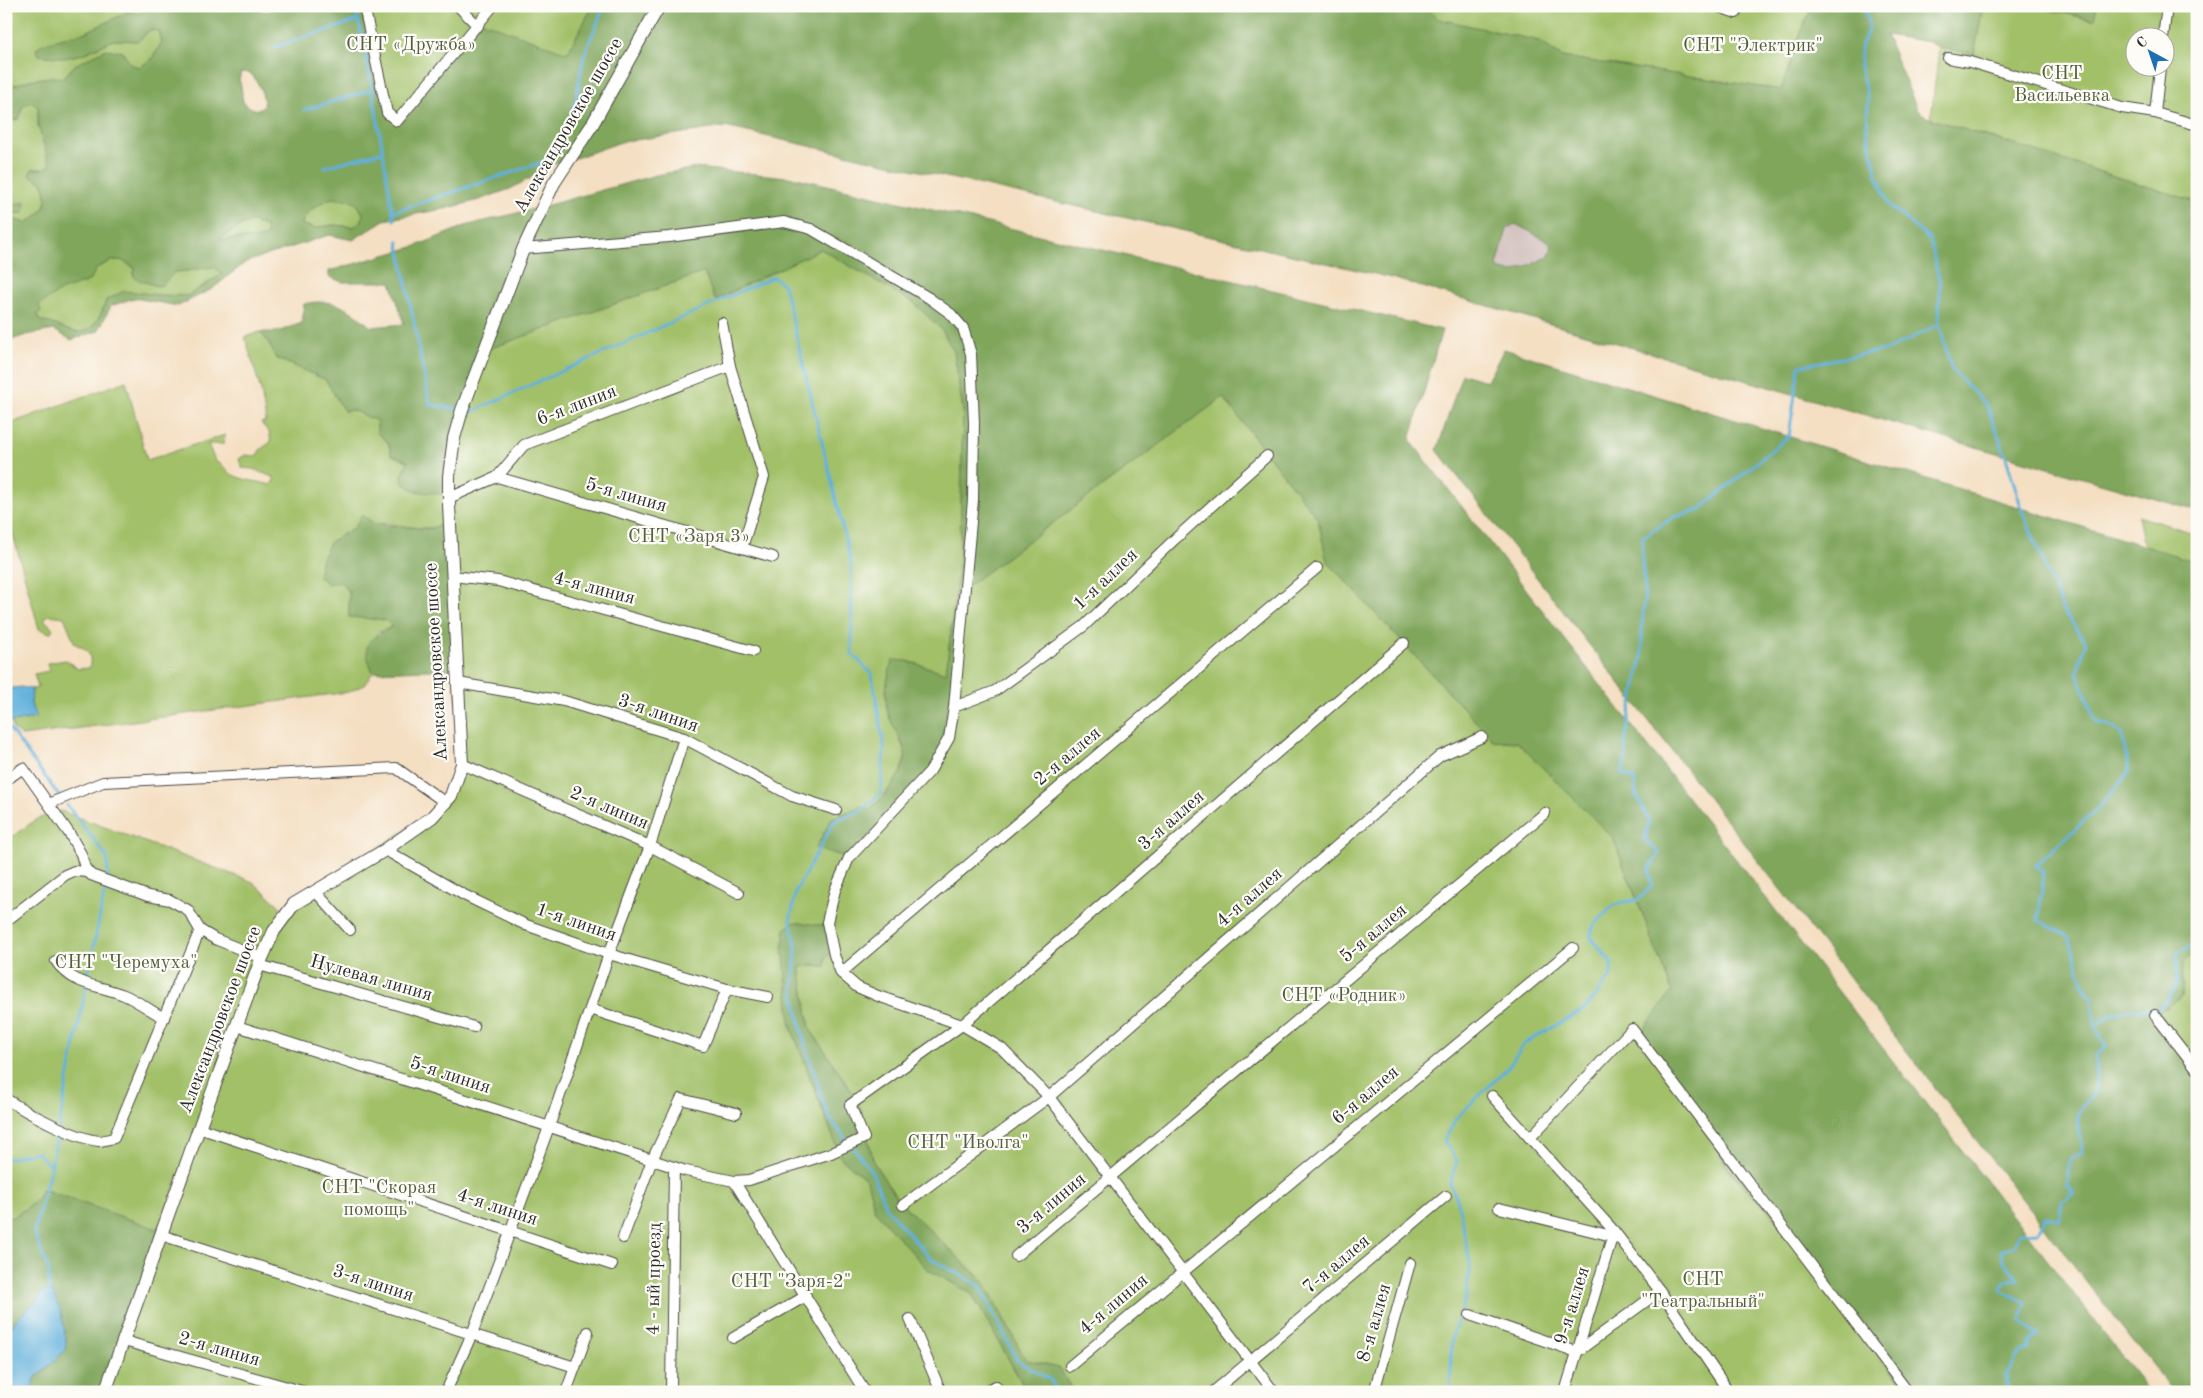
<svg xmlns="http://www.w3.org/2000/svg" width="2203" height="1398" viewBox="0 0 2203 1398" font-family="'Old Standard TT',serif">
  <rect width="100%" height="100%" fill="#fdfcf7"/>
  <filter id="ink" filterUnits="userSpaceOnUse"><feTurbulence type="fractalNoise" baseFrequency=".02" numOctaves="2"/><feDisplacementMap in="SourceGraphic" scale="10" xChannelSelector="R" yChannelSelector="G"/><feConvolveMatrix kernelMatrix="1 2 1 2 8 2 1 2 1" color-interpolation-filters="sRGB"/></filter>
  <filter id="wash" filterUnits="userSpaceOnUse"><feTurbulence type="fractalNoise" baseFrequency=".0096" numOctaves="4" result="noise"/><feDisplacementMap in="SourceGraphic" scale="20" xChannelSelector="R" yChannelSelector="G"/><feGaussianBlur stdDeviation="1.12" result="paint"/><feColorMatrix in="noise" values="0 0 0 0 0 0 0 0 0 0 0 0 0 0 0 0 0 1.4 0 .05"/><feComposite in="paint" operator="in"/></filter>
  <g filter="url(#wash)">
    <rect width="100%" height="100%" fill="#f4dfc2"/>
    <!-- industrial -->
    <polygon fill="#d1c0bd" points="1515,224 1548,241 1552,247 1548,257 1513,272 1500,270 1497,266 1507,229"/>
    <!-- green -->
    <g fill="#a1c068" stroke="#66764a" fill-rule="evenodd">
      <polygon points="6,6 147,6 140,14 128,12 86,32 42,44 39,55 64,58 83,54 113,40 138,41 150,30 159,31 162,42 152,59 140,67 86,60 75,65 63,78 52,77 29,80 15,85 6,84"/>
      <polygon points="364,6 593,6 567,53 397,121 387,113"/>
      <polygon points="1427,6 1813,6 1804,23 1781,90 1562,57 1539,41 1438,19"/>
      <path d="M1983 6H2034L2093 20 2097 6H2197V202L1931 119 1939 48 1974 54ZM2136 38H2166V68H2136Z"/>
      <path d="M32 102 38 107V125L50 165 45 169H33C50 192 53 207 26 223L16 220H11L6 226V214H15L25 202 6 207V122L19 119 23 105Z"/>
      <path d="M332 198C347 200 358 199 363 215L362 221 354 227 333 225 315 228 302 225C303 211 321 203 332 198Z"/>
      <path d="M253 222 266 226 267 236C253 241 237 237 222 240L220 238C232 233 240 224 253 222Z"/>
      <path d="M821 249 914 303 943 330 954 352 963 410 960 552 946 673 907 661 900 740 906 755 900 774 884 796 873 807 869 809 855 810 817 848 849 858 930 771 965 588 1223 397 1318 519 1327 561 1493 740 1517 742 1613 838 1672 991 1781 1224 1908 1392H1073L1059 1367 1026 1360 984 1282 898 1200 874 1163 861 1111 855 1096 810 1029 800 966 815 965 783 941 791 1027 841 1158 867 1180 875 1211 927 1268 972 1294 1027 1392H105L259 966 294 904 447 802 462 762 441 525C419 533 397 521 374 524 357 526 344 533 330 542L341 582 349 592V617L385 620 392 627 377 633 369 663 373 672 364 685 348 692 22 736C16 732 11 729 12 722L35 718 31 704 32 689 38 688 34 674 49 671 47 663 66 660 78 669 89 668C93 655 87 648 75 644L64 617 49 615 44 619 53 629 50 633 39 629 6 509V425L126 381 147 460 225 435 224 444H208L215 461C222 464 225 470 231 474 244 481 258 481 271 485L275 478 253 469 242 468 239 459 245 455 256 456 261 449 271 442 269 432 261 423 266 421 261 391 245 337 260 332 268 341 276 358 326 380 344 411 352 410 377 421 378 433 388 442 392 455 409 461 402 476H449L483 351 704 272 715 300Z"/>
      <path d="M121 260 135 268 148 282 156 286 162 285 175 272C189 272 201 267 215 267L221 275 187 296 159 295 135 292 106 300C102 316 91 337 71 331 59 327 54 323 40 321L37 315 41 311 38 305 62 290 89 281 97 268 102 265 111 261Z"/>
      <polygon points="2138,516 2197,534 2197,598 2147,561"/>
      <path d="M61 811 253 882 283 909 158 1230 42 1189C38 1203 23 1210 11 1218L6 1215V841L37 819Z"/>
      <polygon points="2197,951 2197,1069 2155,1015 2182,996 2183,962"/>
    </g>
    <!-- forest -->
    <g fill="#80a65c" stroke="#566844" fill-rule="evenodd">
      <path d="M147 6H257L263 11H270L273 6H364L387 113 396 121 481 21 567 53 593 6H1427L1438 19 1539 41 1562 57 1781 90 1804 23 1813 6H1983L1974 54 1939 48 1929 42 1886 35 1918 111 1931 119 2197 202V511L1388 277 725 127 621 142 576 158 569 157 546 167 529 179 510 189 479 200 449 208 384 220 353 240 329 235 246 262 212 289 178 306 134 298 111 306 98 331 71 340 54 330 26 335 6 342V226L10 220H16L26 223C45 212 50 204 43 183L29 175 32 169H45L50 165 38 125V107L32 102 23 105 19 119 6 122V84L15 85 29 80 52 77 63 78 75 65 106 49 123 52 131 65 140 67 152 59 162 42 159 31 150 30 138 41 113 40 83 54 64 58 39 55 36 49 42 44 86 32 128 12 140 14ZM241 72 250 73C258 81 264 94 264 106L258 110C235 104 246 96 239 80ZM332 198C347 200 358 199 363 215L362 221 354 227 333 225 315 228 302 225C302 211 321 203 332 198ZM253 222 266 226 267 236C253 241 237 237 222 240L220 238 244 223ZM1515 224 1548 241 1552 247 1548 257 1513 272 1500 270 1497 266 1507 229ZM121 260 135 268 133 276C140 282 148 282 156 286L162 285 175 272C189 272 201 267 215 267L221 275 187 296 159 295 124 291 106 300C102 316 91 337 71 331 59 327 54 323 41 321L37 315 41 311 39 305 62 290 89 281 97 268 102 265 111 261Z"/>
      <polygon points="2034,6 2097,6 2094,20"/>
      <path d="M696 168 797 178 1442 330 1410 440 2150 1392H1908L1781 1224 1728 1170 1706 1126 1638 1037 1672 991 1613 838 1517 742 1493 740 1327 561 1318 519 1223 397 965 588 949 738 930 771 849 858 816 848 832 818 862 806 869 809C882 801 909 768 905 752 902 738 892 727 888 713 883 694 887 678 893 660L907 661 946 673 960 552 963 410 954 352 942 330 914 303 821 249 715 300 704 272 483 351 469 390 447 495 415 491 403 483 402 476 408 461 392 455 388 442 377 433V421L352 410 344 411 326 380 276 358 268 341 260 332H277L302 323 304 304C334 297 349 308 371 327L404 324 391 282H342L329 277V271L416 246 465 226 545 206 656 175Z"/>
      <polygon points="25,202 24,213 6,214 6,207"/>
      <polygon points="1504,349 2197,562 2197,951 2183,962 2182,996 2155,1015 2197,1069 2197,1392 2173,1392 1437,450 1462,374 1487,381"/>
      <path d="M362 515 375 524 430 529 448 523 456 669 373 672C360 644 368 639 392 627L385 620 349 617V591L341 582 328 584 318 576 321 561 330 542 354 528Z"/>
      <polygon points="793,922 828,926 833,953 826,957 825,967 815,965 800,967 810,1029 855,1096 861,1111 874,1163 898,1200 984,1282 1026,1360 1059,1367 1073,1392 1027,1392 972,1294 927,1269 875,1211 867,1180 841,1158 791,1027 783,948 785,929"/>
      <path d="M42 1189 163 1231 105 1392H33L31 1389 36 1378 65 1351 66 1339 61 1312 42 1292 38 1299 16 1320 6 1336V1215L11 1218C23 1210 39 1203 42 1189Z"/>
    </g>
    <!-- water -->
    <g fill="#61b0db" stroke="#466e83">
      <polygon points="21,687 32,689 31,704 36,718 6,723 6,689"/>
      <polygon points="52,1291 61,1312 66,1339 65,1351 36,1377 31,1389 33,1392 6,1392 6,1336 16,1320 38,1299 42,1292"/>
    </g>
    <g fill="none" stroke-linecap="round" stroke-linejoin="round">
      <!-- stream -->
      <g stroke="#61b0db" stroke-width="3">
        <path d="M355 6C372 77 382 148 394 220"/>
        <path d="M1864 6 1869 27 1861 47 1860 67 1868 100 1867 132 1877 176 1889 205 1930 240 1940 283 1939 324 1952 370 1987 406 2005 454 2023 513 2043 561 2063 610 2086 643 2077 672 2094 718 2098 723 2106 724 2122 733 2129 772 2099 807 2036 865 2044 873 2038 920 2069 937 2085 989 2091 997 2095 1027 2106 1046 2095 1056 2097 1072 2093 1096C2070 1112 2078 1128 2083 1152L2071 1158 2066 1184 2074 1193 2062 1202 2059 1220 2046 1216 2038 1232 2019 1233 2014 1245 2001 1251 2004 1262 2018 1278 2006 1281 2001 1291 2026 1302 2021 1319 2038 1336 2030 1341 2029 1349 2021 1352 2006 1374 2008 1392"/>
        <polyline points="275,47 358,20"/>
        <polyline points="304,110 372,90"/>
        <polyline points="325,167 381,152"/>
        <polyline points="393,212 543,162 561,142 575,103 584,56 604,6"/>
        <polyline points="398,241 430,405 460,409"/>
        <polyline points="466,411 471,412 773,277 784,285 851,562 852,654 872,674 884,747 881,793 860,811 834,821 796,891 790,920 796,945 793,990 804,1041 828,1116 848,1142"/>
        <polyline points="6,724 60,797"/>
        <polyline points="67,805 107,857 108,877"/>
        <polyline points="87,980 106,885"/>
        <polyline points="2095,1026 2112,1014 2127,1010 2158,1009 2168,1000 2178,982 2177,953 2193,946 2197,939"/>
        <polyline points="852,1146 872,1172 886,1208 931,1259 979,1285 1018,1362 1050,1379 1057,1392"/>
        <polyline points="6,1159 37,1152 51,1167"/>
        <polyline points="49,1292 49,1271 34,1232 51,1167 86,987"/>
        <polyline points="1450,1392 1452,1337 1466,1297 1470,1263 1458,1202 1450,1183 1457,1161 1444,1141 1457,1117 1507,1069 1525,1043 1585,1009 1611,976 1611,962 1590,937 1594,925 1614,905 1639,899 1652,886 1649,870 1659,853 1645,840 1649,821 1636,794 1634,779 1622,774 1626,756 1625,743 1631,708 1642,657 1642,624 1645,594 1642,560 1643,537 1674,517 1698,511 1789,436 1799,366 1890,349 1939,324"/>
      </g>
    </g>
  </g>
  <g filter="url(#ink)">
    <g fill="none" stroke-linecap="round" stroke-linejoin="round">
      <defs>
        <g id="minor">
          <polyline points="364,6 387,113 397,121 493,6"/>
          <polyline points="458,6 478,26"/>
          <polyline points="1717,6 1736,13"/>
          <polyline points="2163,38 2167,6"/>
          <polyline points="1948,58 1970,62 2122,108 2155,113 2197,125"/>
          <polyline points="2155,113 2160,68"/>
          <polyline points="523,249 669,237 784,222 811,229 929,298 951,314 963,328 971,354 974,423 973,500 954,707 949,738 930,771 849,858 835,890 827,922 834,955 841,973 857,987 878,996 962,1025 1001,1048 1049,1097 1274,1392"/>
          <polyline points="722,323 730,366 764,477 742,548"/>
          <polyline points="497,477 773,557"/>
          <polyline points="449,498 497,477 524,445 730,366"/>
          <polyline points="452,576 498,581 753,651"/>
          <polyline points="458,683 564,701 684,738 792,796 836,810"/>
          <polyline points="954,707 995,691 1084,626 1175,539 1267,456"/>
          <polyline points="462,764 650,846 739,893"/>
          <polyline points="6,780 23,768 69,833 81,854 85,868 91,875 148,896 170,900 188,910 200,930 215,939 262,958"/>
          <polyline points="53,802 103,782 396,768 446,803"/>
          <polyline points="385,850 464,895 526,925 609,954 727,989 768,997"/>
          <polyline points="315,891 350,930"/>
          <polyline points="6,921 65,875 74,871 88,872"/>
          <path d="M56 961C74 987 97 984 124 995 138 1001 151 1011 164 1018"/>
          <polyline points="259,965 474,1027"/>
          <polyline points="841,973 1317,568"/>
          <polyline points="590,1009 703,1046 727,989"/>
          <polyline points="2155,1015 2197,1069"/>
          <polyline points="237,1026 686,1171 734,1181 749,1180 831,1153 864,1138 850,1105 962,1025 1404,643"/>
          <polyline points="1492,1096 1614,1231 1660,1291 1729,1392"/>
          <path d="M6 1099C26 1112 76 1139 99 1141 103 1141 109 1139 114 1138L200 930"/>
          <polyline points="199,1128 612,1265"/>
          <polyline points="1530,1138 1632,1029 1908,1392"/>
          <polyline points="734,1181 865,1392"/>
          <polyline points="903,1205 1049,1097 1440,756 1482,737"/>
          <polyline points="1499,1208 1612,1236"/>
          <polyline points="161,1235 575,1367"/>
          <polyline points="623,1238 652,1160 681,1099 736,1113"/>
          <polyline points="1016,1256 1545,813"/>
          <polyline points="1470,1315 1577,1352 1660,1291"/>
          <polyline points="910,1319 941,1392"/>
          <polyline points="733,1338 806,1296"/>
          <polyline points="124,1341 305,1392"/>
          <polyline points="1070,1366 1573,948"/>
          <polyline points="448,1387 472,1334 549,1127 609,954 650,846 684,738"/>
          <polyline points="566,1392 588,1332"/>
          <polyline points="671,1392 674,1167"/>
          <polyline points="983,1392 996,1386"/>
          <polyline points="1213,1392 1446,1196"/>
          <polyline points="1374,1392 1410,1263"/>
          <polyline points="1565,1392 1614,1231"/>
        </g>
        <polyline id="tertiary" points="105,1392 199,1128 259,965 274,931 294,904 385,850 432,817 451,796 462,764 449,505 449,476 454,438 462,410 524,247 554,183 592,125 659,6"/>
      </defs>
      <!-- minor casing -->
      <use href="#minor" stroke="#494642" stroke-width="12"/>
      <!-- tertiary casing -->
      <use href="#tertiary" stroke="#494642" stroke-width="14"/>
      <!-- minor -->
      <use href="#minor" stroke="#fff" stroke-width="10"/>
      <!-- tertiary -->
      <use href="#tertiary" stroke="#fff" stroke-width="12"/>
    </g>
  </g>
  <g text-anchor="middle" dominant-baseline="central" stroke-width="4.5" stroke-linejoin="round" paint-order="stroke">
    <!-- park labels -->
    <g font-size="19" fill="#545f40" stroke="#fdfcf7">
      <text x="411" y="45">СНТ «Дружба»</text>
      <text x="1753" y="46">СНТ "Электрик"</text>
      <text x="2062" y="74">СНТ<tspan x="2062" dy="22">Васильевка</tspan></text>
      <text x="689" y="537">СНТ «Заря 3»</text>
      <text x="126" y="963">СНТ "Черемуха"</text>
      <text x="1344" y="996">СНТ «Родник»</text>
      <text x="968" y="1143">СНТ "Иволга"</text>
      <text x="379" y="1188">СНТ "Скорая<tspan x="379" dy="22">помощь"</tspan></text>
      <text x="1703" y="1280">СНТ<tspan x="1703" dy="22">"Театральный"</tspan></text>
      <text x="791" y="1282">СНТ "Заря-2"</text>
    </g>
    <!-- street labels -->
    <g font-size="19" fill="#2b2b2b" stroke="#fdfcf7">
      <text transform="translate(569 126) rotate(-60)">Александровское шоссе</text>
      <text transform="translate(577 406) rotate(-21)">6-я линия</text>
      <text transform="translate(626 496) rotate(16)">5-я линия</text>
      <text transform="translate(1106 580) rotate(-43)">1-я аллея</text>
      <text transform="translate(594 589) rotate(15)">4-я линия</text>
      <text transform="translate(437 662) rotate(-93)">Александровское шоссе</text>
      <text transform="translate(658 714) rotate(19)">3-я линия</text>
      <text transform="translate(1068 757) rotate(-40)">2-я аллея</text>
      <text transform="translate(609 809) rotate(23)">2-я линия</text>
      <text transform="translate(1172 821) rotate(-41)">3-я аллея</text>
      <text transform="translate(1250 898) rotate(-41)">4-я аллея</text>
      <text transform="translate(576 923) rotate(19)">1-я линия</text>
      <text transform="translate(1374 934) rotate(-40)">5-я аллея</text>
      <text transform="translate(371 979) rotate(16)">Нулевая линия</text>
      <text transform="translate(221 1020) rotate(-69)">Александровское шоссе</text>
      <text transform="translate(450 1076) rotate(18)">5-я линия</text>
      <text transform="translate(1366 1096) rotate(-40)">6-я аллея</text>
      <text transform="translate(1052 1204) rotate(-40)">3-я линия</text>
      <text transform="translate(497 1208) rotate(18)">4-я линия</text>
      <text transform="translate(1337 1265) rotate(-40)">7-я аллея</text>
      <text transform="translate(655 1279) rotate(-89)">4 - ый проезд</text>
      <text transform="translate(373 1284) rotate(18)">3-я линия</text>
      <text transform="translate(1114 1305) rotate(-40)">4-я линия</text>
      <text transform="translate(1573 1306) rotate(-73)">9-я аллея</text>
      <text transform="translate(1375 1323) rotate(-74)">8-я аллея</text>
      <text transform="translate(219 1350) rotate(16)">2-я линия</text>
    </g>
  </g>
  <!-- margin -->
  <rect width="2203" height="1398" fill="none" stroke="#fdfcf7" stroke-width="25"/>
  <!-- north arrow -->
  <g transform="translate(2150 52) rotate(320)"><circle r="24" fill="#fdfcf7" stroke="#a9a8a5"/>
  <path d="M0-4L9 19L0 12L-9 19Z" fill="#1f6fb2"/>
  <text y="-8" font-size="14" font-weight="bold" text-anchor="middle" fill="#2b2b2b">С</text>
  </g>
</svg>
